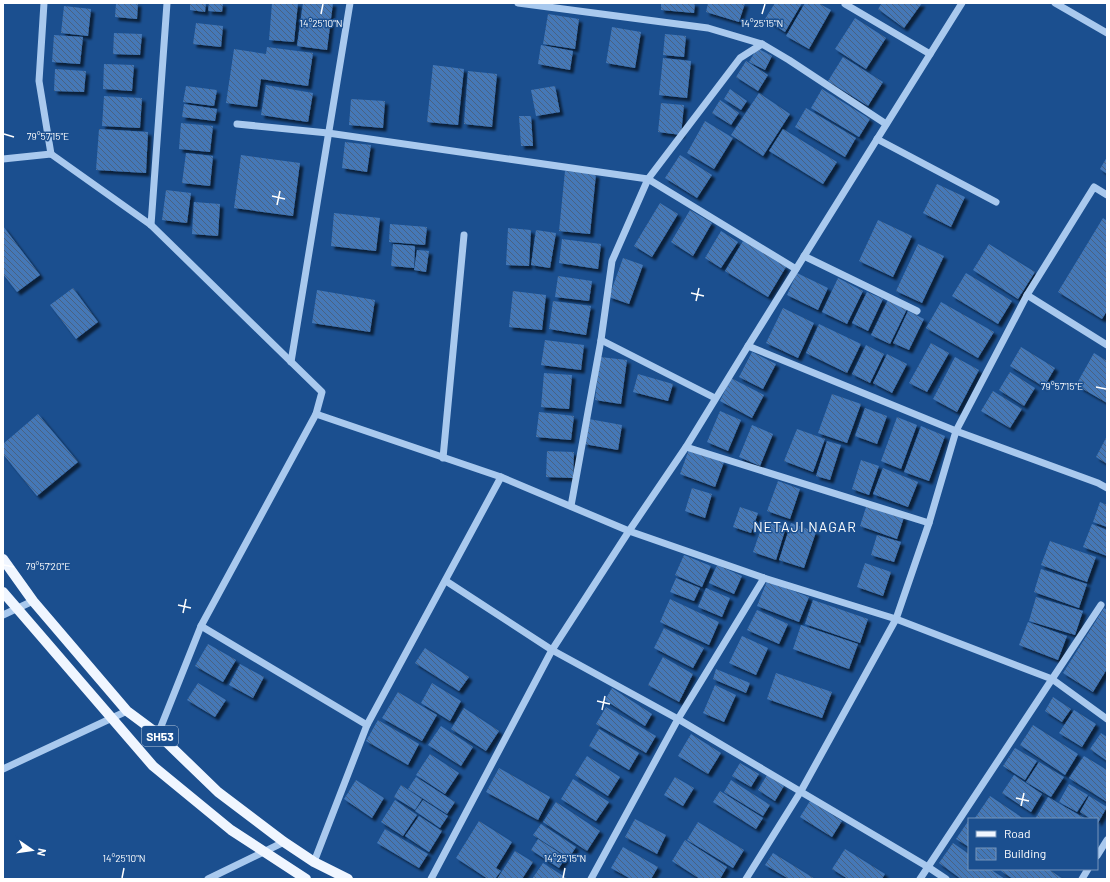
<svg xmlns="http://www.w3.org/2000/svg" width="1110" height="882" viewBox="0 0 1110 882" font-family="Barlow,sans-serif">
  <defs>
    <pattern id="building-back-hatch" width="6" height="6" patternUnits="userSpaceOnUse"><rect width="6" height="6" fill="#4478b7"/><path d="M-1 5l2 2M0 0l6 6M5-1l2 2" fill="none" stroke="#486282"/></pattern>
    <filter id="shadow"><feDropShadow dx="3.5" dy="3.5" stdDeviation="1" flood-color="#0009"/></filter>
  </defs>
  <rect width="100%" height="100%" fill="#1b4f8f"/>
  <!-- building -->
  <g fill="url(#building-back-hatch)" filter="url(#shadow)">
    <polygon points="116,3 138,3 137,19 115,17"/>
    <polygon points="190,3 206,3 205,12 190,10"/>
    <polygon points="209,3 223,3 222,12 208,11"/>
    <polygon points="272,3 298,3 294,42 269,40"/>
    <polygon points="303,3 333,3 327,50 297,46"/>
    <polygon points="661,3 695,3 694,13 661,10"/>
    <polygon points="708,3 745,3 739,22 706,12"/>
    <polygon points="775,3 802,3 785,32 765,19"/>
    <polygon points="805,3 818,3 831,10 809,49 786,36"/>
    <polygon points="882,3 922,3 904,28 878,9"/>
    <polygon points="64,6 91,9 88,36 61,33"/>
    <polygon points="548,14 579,19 575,49 543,44"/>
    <polygon points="855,18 886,38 866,69 835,49"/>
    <polygon points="196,23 223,26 221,47 193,44"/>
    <polygon points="612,27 641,32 635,68 606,63"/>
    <polygon points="114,33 142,34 140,55 113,54"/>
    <polygon points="665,34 686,36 684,57 663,55"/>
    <polygon points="54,35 83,37 80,64 52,62"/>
    <polygon points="541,45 573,51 570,70 538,64"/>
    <polygon points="267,47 313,53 308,86 261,79 257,107 226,103 234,49 266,54"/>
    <polygon points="757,48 772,56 765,70 749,62"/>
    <polygon points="843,57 883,82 868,106 828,81"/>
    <polygon points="663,58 691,61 687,98 659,95"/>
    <polygon points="746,61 768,75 758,91 736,77"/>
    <polygon points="104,64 134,65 132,91 103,89"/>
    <polygon points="433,65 464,69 458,125 427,122"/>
    <polygon points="55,69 86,71 84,92 54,91"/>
    <polygon points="468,71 497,74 492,127 464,124"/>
    <polygon points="266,85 313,93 308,122 261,115"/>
    <polygon points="186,86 217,90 214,106 183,102"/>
    <polygon points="555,86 560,112 536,116 531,90"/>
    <polygon points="730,89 747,101 741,110 724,99"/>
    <polygon points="822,89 870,119 859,137 811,108"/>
    <polygon points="759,93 790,114 763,156 731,135"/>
    <polygon points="104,96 142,98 140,128 102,126"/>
    <polygon points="351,99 385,101 383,128 349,125"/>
    <polygon points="720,100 739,113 731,125 712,113"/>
    <polygon points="661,103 684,105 681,135 658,132"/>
    <polygon points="184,104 217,109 215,121 182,117"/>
    <polygon points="806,108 856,138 845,157 795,127"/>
    <polygon points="519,116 531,116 533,146 521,146"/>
    <polygon points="705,121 733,138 714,169 687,153"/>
    <polygon points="181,123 213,126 210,152 179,149"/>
    <polygon points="99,129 148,132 146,173 96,170"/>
    <polygon points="783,129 837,162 823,184 769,151"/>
    <polygon points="345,142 371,145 367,172 342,168"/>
    <polygon points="186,153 213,156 210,186 182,183"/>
    <polygon points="241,155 300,163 293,216 234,208"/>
    <polygon points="680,155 712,175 697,198 665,178"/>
    <polygon points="1107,157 1107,174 1100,169"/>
    <polygon points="565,171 596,174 590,234 559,231"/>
    <polygon points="937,184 965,197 951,227 923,213"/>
    <polygon points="166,190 191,193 187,223 162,220"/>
    <polygon points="194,202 220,204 218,236 192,234"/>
    <polygon points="660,203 678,214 652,257 634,246"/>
    <polygon points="690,210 712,223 693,256 671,242"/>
    <polygon points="334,213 380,218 376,251 331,246"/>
    <polygon points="1103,218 1107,221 1107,311 1102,319 1058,292"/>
    <polygon points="878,220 912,236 893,277 859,261"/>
    <polygon points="390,224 427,227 425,245 389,242"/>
    <polygon points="3,226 40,275 17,292 3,274"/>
    <polygon points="508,228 531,230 529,266 506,265"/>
    <polygon points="536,230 556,233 550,268 531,265"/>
    <polygon points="721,231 738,242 721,268 705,258"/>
    <polygon points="562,239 601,244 598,269 559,263"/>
    <polygon points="743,241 786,267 768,297 725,271"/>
    <polygon points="393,244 415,246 414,268 391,266"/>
    <polygon points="918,244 944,256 922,303 896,291"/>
    <polygon points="989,244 1035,272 1018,299 973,270"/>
    <polygon points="417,250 429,251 426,272 414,270"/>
    <polygon points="623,258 643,265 629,304 609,297"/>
    <polygon points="797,273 828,288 818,310 787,295"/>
    <polygon points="966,273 1012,301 998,324 952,296"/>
    <polygon points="558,276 592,281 589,301 555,297"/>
    <polygon points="838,278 863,291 847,324 822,312"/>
    <polygon points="73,288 98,322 76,339 50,305"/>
    <polygon points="317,290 375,300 370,332 312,323"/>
    <polygon points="513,291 546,295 542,330 509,327"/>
    <polygon points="867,292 883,299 868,331 852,323"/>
    <polygon points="888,300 907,309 890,344 871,335"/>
    <polygon points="553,301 591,306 586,335 549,329"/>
    <polygon points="941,302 994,332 978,358 926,328"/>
    <polygon points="783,308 814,323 798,358 766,343"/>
    <polygon points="908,311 924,319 909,350 893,343"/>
    <polygon points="819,324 861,344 847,373 806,353"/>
    <polygon points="545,340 584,345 581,370 541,365"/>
    <polygon points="931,343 949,353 927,392 909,383"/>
    <polygon points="866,345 884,354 870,383 852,374"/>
    <polygon points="1021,347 1055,368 1044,387 1010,366"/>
    <polygon points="752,352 776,364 763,389 739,377"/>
    <polygon points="1094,353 1107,361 1107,403 1076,385"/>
    <polygon points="887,354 907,364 892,393 873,383"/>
    <polygon points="600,357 627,360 621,404 595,400"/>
    <polygon points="955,357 979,370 957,412 933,399"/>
    <polygon points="1010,372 1035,388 1024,406 999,390"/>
    <polygon points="544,373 572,375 569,409 541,407"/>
    <polygon points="638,374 673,384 668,401 633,392"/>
    <polygon points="731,378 764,395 752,418 720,401"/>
    <polygon points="993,391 1022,409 1010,428 981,411"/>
    <polygon points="832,394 861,404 847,443 818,433"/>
    <polygon points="865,408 887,416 877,444 855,436"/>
    <polygon points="720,411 741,420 728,451 707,442"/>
    <polygon points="539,412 574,416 571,440 536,437"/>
    <polygon points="38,414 78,462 37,496 3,454 3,444"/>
    <polygon points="897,417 917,425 901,469 881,461"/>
    <polygon points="589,419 622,425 618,450 584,444"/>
    <polygon points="752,425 773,434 760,466 739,457"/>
    <polygon points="921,426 945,436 929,481 904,472"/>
    <polygon points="797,429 825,439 813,472 784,461"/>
    <polygon points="1107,436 1107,464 1096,457"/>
    <polygon points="827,441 841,445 830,480 816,476"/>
    <polygon points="689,449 724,462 715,487 680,474"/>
    <polygon points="547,451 574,452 573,478 546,477"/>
    <polygon points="861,460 879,466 869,495 852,489"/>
    <polygon points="883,468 918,482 908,507 873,494"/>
    <polygon points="778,481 800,489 790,519 767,511"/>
    <polygon points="692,488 712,494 705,518 685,511"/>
    <polygon points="1100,502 1107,505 1107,527 1093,522"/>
    <polygon points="867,504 904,517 897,539 860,526"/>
    <polygon points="740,507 758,513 751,533 733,527"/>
    <polygon points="764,520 786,527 776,560 753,552"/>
    <polygon points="791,523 816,532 804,568 779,560"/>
    <polygon points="1092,524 1107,530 1107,556 1083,547"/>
    <polygon points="877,535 901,542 894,562 871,555"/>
    <polygon points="1050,541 1096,557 1087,582 1041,565"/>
    <polygon points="684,555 711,566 702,587 675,575"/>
    <polygon points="865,563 891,572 883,596 857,587"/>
    <polygon points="717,565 742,576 734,594 709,583"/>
    <polygon points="1041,569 1087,584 1079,608 1034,592"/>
    <polygon points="676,578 700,588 694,601 670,592"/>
    <polygon points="767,581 809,597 799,622 757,606"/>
    <polygon points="706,588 730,598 722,617 698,607"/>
    <polygon points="1036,597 1083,611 1075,635 1029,621"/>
    <polygon points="670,599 719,622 709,645 660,622"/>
    <polygon points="813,600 868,619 860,643 805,624"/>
    <polygon points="1104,608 1107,610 1107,669 1093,692 1063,673"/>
    <polygon points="757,610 788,624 779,644 747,630"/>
    <polygon points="1028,622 1067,636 1058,660 1019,645"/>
    <polygon points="801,625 858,644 849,669 793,649"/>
    <polygon points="664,628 704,648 693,668 654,648"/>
    <polygon points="742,636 768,648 756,675 729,663"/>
    <polygon points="208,644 236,660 223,682 195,666"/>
    <polygon points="425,648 469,677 459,691 415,663"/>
    <polygon points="663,657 693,674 679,702 648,685"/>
    <polygon points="240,664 264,677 253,698 229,685"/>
    <polygon points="716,669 750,683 746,693 713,679"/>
    <polygon points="776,673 832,692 822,718 767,699"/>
    <polygon points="198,683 226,700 215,717 187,700"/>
    <polygon points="432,683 461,701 450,721 421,703"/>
    <polygon points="715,685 736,695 724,722 703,713"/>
    <polygon points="612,688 652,714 645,726 605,700"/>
    <polygon points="398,692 437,715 422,741 382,718"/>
    <polygon points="1053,697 1071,709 1062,722 1045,711"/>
    <polygon points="606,707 656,736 646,753 596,724"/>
    <polygon points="464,708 499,731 486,751 451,729"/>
    <polygon points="1074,710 1096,724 1082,747 1059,733"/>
    <polygon points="378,720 419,744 408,765 366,741"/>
    <polygon points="1033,725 1078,754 1065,775 1020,745"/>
    <polygon points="441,726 473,747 461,766 428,745"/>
    <polygon points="599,729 639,753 629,770 589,746"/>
    <polygon points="1101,733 1107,737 1107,761 1090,749"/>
    <polygon points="691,734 721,753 708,774 678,756"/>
    <polygon points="1015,748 1037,761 1025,780 1003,766"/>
    <polygon points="430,754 459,773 445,794 416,775"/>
    <polygon points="587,756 620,777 608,796 575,775"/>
    <polygon points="1084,756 1107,770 1107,802 1069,778"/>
    <polygon points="1039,762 1064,777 1051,797 1026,782"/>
    <polygon points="740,763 759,774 751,787 732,776"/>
    <polygon points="499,768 550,797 538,820 486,792"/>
    <polygon points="767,775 784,786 775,801 758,790"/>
    <polygon points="1014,775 1042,794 1031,812 1002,793"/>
    <polygon points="416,777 455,802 447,814 408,789"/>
    <polygon points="675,777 694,788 683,806 664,795"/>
    <polygon points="573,779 609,802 596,821 561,799"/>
    <polygon points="356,780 384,798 372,818 344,799"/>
    <polygon points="731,780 770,805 763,816 724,792"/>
    <polygon points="1069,784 1088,795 1077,812 1059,802"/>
    <polygon points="401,785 422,799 415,810 394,797"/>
    <polygon points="720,791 763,818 756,829 713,802"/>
    <polygon points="990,796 1024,819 975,818"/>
    <polygon points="1089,796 1107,807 1098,823 1097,822 1097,819 1091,819 1080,812"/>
    <polygon points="1048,797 1086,819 1035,819"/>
    <polygon points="395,800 417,815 403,836 381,822"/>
    <polygon points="423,800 448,816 440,828 415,811"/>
    <polygon points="810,801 842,821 832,837 800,817"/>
    <polygon points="556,802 600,831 587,851 543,822"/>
    <polygon points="419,816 442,831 429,852 405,836"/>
    <polygon points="635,819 666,835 657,854 625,837"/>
    <polygon points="969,820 969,847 956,839"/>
    <polygon points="479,821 512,842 496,868 501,871 495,879 488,879 456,858"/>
    <polygon points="698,822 744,850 733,868 687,840"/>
    <polygon points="541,824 576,847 569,858 533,835"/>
    <polygon points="385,829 428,854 419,868 377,843"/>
    <polygon points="538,839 566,857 559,868 531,850"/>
    <polygon points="685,840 727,867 720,879 700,879 672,861"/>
    <polygon points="953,843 969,854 969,869 990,869 1005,879 961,879 939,863"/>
    <polygon points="623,847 658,867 651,879 631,879 611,868"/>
    <polygon points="845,849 885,874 882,879 848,879 832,869"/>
    <polygon points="515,851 533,862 522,879 497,879"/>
    <polygon points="773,853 815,879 789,879 765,865"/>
    <polygon points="543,863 568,879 532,879"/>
    <polygon points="1003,869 1048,869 1063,879 1013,879 1001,871"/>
  </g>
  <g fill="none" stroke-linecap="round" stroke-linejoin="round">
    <!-- minor -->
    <g stroke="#a9c9ee" stroke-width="7">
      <polyline points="44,3 39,81 51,154"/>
      <polyline points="518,3 708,28 762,44 789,60 886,124"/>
      <polyline points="1055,3 1107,33"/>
      <polyline points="845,4 930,54"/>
      <polyline points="237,124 328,133 648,179 796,269"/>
      <polyline points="877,139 996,202"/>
      <polyline points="3,159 51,154 151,225 322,392 316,414 201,626 158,734"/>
      <polyline points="151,225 167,3"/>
      <polyline points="804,256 917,311"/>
      <polyline points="1027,295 1094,187 1107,195"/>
      <polyline points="601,340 715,398"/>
      <polyline points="748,346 956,431 1098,483 1107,488"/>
      <polyline points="291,362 350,3"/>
      <polyline points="316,414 501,477 629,531 764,578 896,619 1052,679 1107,719"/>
      <polyline points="686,447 929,523"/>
      <polyline points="443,458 464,235"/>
      <polyline points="571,506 601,340 612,261 648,179 740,58 762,44"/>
      <polyline points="446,581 552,650 678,719 928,867 946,879"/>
      <polyline points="3,615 33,601"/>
      <polyline points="201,626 367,725"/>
      <polyline points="3,769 127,711"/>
      <polyline points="1097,856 1107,840"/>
      <polyline points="314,862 367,725 501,477"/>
      <polyline points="208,879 284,842"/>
      <polyline points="431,879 552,650 629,531 686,447 748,346 962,3"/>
      <polyline points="591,879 678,719 764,578"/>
      <polyline points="746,879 801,791 896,619 929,523 956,431 1027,295 1107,345"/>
      <polyline points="920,879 1101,605"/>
      <polyline points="1082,879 1088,869"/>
    </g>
    <!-- major -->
    <g stroke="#f0f6ff" stroke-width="10">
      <polyline points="3,559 33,601 127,711 158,734 218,792 284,842 314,862 348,879"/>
      <polyline points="3,592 153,766 231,830 306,879"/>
    </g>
  </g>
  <!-- ticks -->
  <path fill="none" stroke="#fff" stroke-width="1.5" d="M321 14 323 4M762 14 765 4M4 134 14 137M272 196 285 199M277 205 280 191M691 293 704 296M696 301 699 288M1096 387 1106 389M4 565 14 567M178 605 191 608M183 613 186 599M597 701 610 704M602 710 605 696M1016 798 1029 801M1021 806 1024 793M122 878 124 868M563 878 565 868"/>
  <g text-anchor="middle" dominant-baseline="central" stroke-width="3" stroke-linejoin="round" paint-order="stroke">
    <!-- shield labels -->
    <rect fill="#1b4f8f" stroke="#bbcadd" stroke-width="1" x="142" y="726" width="36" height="20" rx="3"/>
    <g font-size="12" font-weight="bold" fill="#fff">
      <text x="160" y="736">SH53</text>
    </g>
    <!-- neighbourhood labels -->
    <g font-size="14" letter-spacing="1" fill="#fff" stroke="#1b4f8f">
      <text x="805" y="526">NETAJI NAGAR</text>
    </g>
  </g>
  <g font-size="10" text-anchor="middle" fill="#fff" stroke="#1b4f8f" stroke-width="3" stroke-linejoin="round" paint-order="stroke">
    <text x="321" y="27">14°25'10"N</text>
    <text x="762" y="27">14°25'15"N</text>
    <text x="48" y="140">79°57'15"E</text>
    <text x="1062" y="390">79°57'15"E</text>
    <text x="48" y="570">79°57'20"E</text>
    <text x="124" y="862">14°25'10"N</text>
    <text x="565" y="862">14°25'15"N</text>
  </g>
  <!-- border -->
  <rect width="1110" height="882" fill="none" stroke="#ffffff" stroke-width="8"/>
  <!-- legend -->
  <rect x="968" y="818" width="130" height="52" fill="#1b4f8f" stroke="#7695bc"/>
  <rect x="976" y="831" width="20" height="6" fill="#f0f6ff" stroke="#7695bc"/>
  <text x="1004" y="838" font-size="12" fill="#ffffff">Road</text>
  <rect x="976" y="848" width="20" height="12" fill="url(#building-back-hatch)" stroke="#7695bc"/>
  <text x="1004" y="858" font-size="12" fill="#ffffff">Building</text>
  <!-- north arrow -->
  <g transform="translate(32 850) rotate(103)" stroke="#1b4f8f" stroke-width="3" paint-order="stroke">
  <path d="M0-3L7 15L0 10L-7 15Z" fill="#ffffff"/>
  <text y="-6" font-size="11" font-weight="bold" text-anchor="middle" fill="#ffffff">N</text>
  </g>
</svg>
